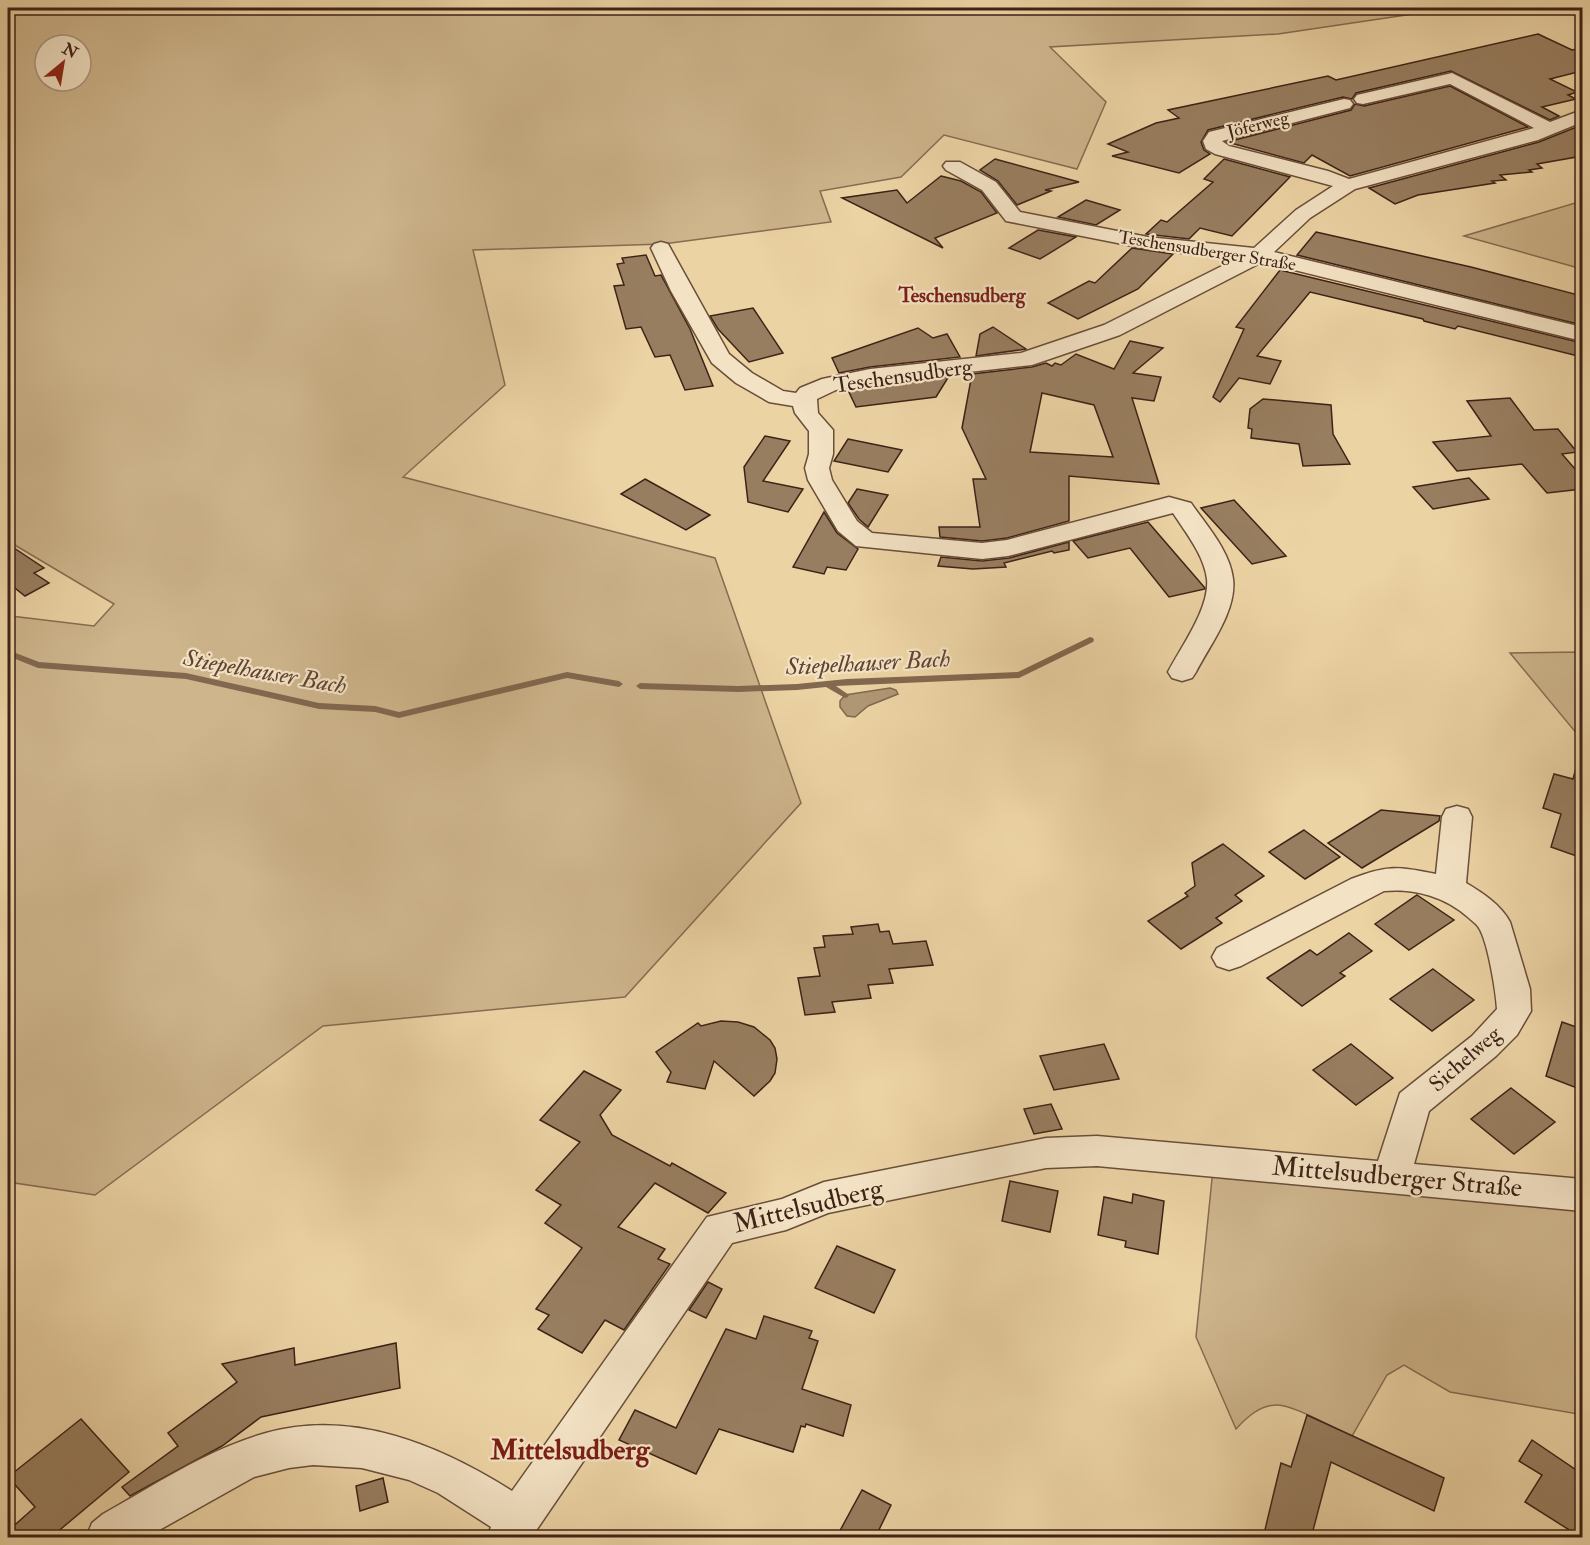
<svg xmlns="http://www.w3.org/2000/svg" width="1590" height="1545" viewBox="0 0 1590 1545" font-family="'IM FELL Double Pica',serif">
  <rect width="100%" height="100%" fill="#ecd3a4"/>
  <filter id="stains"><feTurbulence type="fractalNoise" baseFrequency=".00333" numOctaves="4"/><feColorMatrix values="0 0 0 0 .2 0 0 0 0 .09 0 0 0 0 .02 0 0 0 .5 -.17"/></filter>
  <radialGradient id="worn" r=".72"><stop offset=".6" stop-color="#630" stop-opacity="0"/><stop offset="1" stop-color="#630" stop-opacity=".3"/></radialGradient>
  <!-- green -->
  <g fill="#ceb58c" stroke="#866c52" stroke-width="1.5" fill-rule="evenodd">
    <path d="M8 8H1582L1440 10 1278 34 1050 47 1106 102 1077 169 944 135 901 177 820 191 831 222 663 244 473 250 505 385 403 477 715 558 801 803 625 997 323 1026 95 1195 8 1182V613L11 616 94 626 114 604 8 541ZM45 45H81V81H45Z"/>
    <polygon points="1582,201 1582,269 1464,236"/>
    <polygon points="1582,652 1582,740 1510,653"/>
    <path d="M1213 1169 1582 1205V1403L1578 1414 1450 1392 1404 1365 1387 1375 1352 1436C1335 1429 1294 1405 1277 1405 1260 1405 1247 1417 1236 1429L1196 1337Z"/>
  </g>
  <!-- water -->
  <polygon fill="#b09774" stroke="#82684f" stroke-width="1.5" points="890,688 896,690 898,694 868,706 855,717 847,716 840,707 840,701 845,695"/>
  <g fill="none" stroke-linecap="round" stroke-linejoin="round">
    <!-- stream -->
    <g fill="#82684f" fill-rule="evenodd">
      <polygon points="1090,637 1093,638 1094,640 1093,642 1019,678 836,686 849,695 848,697 845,698 826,687 797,690 738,692 640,689 636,686 640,683 738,686 797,684 847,679 1018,672"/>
      <polygon points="8,650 39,662 186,673 319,703 375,706 399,712 567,672 619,681 623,684 619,687 567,678 399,718 375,712 319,709 186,679 38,668 8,656"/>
    </g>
  </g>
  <!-- building -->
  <g fill="#987e60" stroke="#3d2217" stroke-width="1.5" fill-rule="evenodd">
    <polygon points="1538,34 1572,50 1582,48 1582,71 1550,79 1577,92 1568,95 1576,99 1542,107 1559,116 1550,120 1451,71 1356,93 1352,99 1343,97 1208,130 1201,142 1204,150 1210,154 1179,173 1112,156 1128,152 1108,144 1156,123 1179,118 1168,110 1328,76 1336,80"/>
    <polygon points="1450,86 1528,127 1350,176 1312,155 1304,163 1227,142 1351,110 1355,104 1364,106"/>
    <polygon points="1579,126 1582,127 1582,156 1537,164 1542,168 1529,170 1532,172 1500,175 1506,180 1492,181 1495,183 1418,195 1395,204 1369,188 1539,142"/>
    <polygon points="995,159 1079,182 1045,190 1051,191 1017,205 998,181 980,170"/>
    <polygon points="1224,159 1290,177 1232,236 1200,228 1189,239 1146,234 1161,220 1167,222 1213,182 1204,179"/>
    <polygon points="941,176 961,181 981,192 997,213 935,238 943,248 842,198 897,190 907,203"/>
    <polygon points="1086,200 1120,210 1096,225 1058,217"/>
    <polygon points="1038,230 1076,237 1040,259 1009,248"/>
    <polygon points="1316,232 1471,267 1582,296 1582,325 1297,255"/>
    <polygon points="1132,248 1173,254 1138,289 1078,319 1048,303 1089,281 1095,283"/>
    <polygon points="646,255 655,276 661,275 690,329 713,386 685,390 670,355 655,357 641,327 626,329 614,286 624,285 617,264 624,263 622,258"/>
    <polygon points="1280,270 1582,343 1582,357 1458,326 1455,329 1424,321 1423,319 1310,292 1257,356 1281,361 1270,384 1239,378 1220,402 1213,397 1244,329 1236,327"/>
    <polygon points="753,308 783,353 749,362 718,329 710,316"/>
    <polygon points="993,327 1026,349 976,356 980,334"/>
    <polygon points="918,328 933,338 947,334 960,357 870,367 839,373 832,358"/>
    <path d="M1130 341 1163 348 1133 373 1161 377 1154 401 1132 398 1159 484 1069 476V521L1007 538 982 541 940 537 939 527H980L973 479H986L962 428 972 374 1032 367 1046 363 1052 366 1055 363 1061 365 1076 354 1114 369ZM1042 393 1094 405 1113 457 1030 452Z"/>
    <polygon points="949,376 936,397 856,407 848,390"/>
    <polygon points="1510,398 1534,430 1558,429 1577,452 1562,454 1582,477 1582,489 1547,493 1522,464 1457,471 1433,442 1491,436 1467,401"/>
    <polygon points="1263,399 1331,405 1333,434 1350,464 1303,466 1299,444 1251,438 1252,429 1248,428 1250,409"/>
    <polygon points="765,436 790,441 763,481 803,489 788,512 748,502 744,467"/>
    <polygon points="848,439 902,450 888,472 834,461"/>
    <polygon points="1469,478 1489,499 1433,509 1413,487"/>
    <polygon points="645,479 710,515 686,530 621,494"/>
    <polygon points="857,489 888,495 868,527 859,519 848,503"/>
    <polygon points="1234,500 1286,556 1252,564 1201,508"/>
    <polygon points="824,512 837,533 858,549 846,570 827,567 824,574 793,567"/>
    <polygon points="1148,522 1205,588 1205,589 1169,597 1130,548 1088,558 1073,541"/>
    <polygon points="1069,542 1069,550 1054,553 1052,551 1004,563 1006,567 973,569 938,566 941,557 982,561 1009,558"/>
    <polygon points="8,544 44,568 34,573 49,583 25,596 11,585 8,587"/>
    <polygon points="1577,764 1582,765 1582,858 1551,847 1561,814 1543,808 1554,774 1573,779"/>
    <polygon points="1381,810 1440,816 1439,821 1362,868 1328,843"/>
    <polygon points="1304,830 1340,857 1305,879 1269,852"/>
    <polygon points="1223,844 1264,876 1235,895 1242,901 1216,918 1222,923 1181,949 1148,921 1188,896 1185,893 1195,886 1192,863"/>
    <polygon points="1417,895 1454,920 1409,950 1375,924"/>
    <polygon points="878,924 880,932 889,931 893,944 926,941 933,965 889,969 893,983 868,985 871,998 832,1002 835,1012 805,1015 798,978 820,976 814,948 825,947 823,936 853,934 851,927"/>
    <polygon points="1349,933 1372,951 1340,973 1345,976 1302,1006 1267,978 1310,950 1317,955"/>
    <polygon points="1433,969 1474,1000 1432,1031 1390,999"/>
    <polygon points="721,1021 738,1022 754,1027 770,1040 775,1048 777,1059 775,1073 770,1081 754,1096 714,1061 705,1089 667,1082 671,1072 656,1052 698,1023 701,1026"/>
    <polygon points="1562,1022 1582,1029 1582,1090 1546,1076"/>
    <polygon points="1104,1044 1119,1079 1054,1090 1040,1056"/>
    <polygon points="1351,1044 1393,1078 1356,1105 1313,1070"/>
    <polygon points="584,1071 621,1090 600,1115 612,1135 670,1166 672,1163 726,1193 708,1213 655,1183 618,1227 665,1249 658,1259 670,1264 624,1330 605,1320 582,1353 538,1329 549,1315 536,1309 582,1248 545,1223 561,1205 536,1190 580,1142 540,1120"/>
    <polygon points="1511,1088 1555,1122 1514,1154 1471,1119"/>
    <polygon points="1051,1104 1062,1129 1034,1134 1024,1109"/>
    <polygon points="1010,1181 1058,1191 1050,1232 1002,1221"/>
    <polygon points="1133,1194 1164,1201 1158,1254 1125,1247 1126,1241 1098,1235 1104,1197 1132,1203"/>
    <polygon points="837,1246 895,1270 874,1313 815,1288"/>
    <polygon points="708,1282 722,1289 706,1318 689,1310"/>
    <polygon points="764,1316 812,1331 809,1338 818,1341 802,1389 851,1405 843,1436 806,1424 805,1427 801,1426 793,1452 719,1429 696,1474 619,1440 635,1410 676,1428 726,1329 756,1339"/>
    <polygon points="396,1343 400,1388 261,1417 222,1446 130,1496 122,1487 178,1446 168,1433 237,1382 222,1364 294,1348 295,1365"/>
    <polygon points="1307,1415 1444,1478 1434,1511 1331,1462 1311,1538 1263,1538 1281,1463 1291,1467"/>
    <polygon points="81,1419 129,1472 50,1538 8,1538 8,1531 35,1507 8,1477"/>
    <polygon points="1532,1440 1582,1474 1582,1538 1525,1502 1542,1475 1519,1461"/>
    <polygon points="383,1478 388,1502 360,1511 356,1486"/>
    <polygon points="862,1490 891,1505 875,1538 836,1538"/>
  </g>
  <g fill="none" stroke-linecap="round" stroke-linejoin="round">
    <defs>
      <g id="minor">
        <path d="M1452 73 1550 122 1582 110V122L1538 140 1355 189 1310 218 1274 252 1582 327V341L1262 262 1120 335 1032 365 870 383 836 390 817 399 818 413 833 430V454L829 468 832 480 857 521 872 533 982 543 1007 540 1169 497 1191 503C1206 525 1230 551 1233 579 1237 610 1210 645 1196 672L1192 678 1182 681 1172 678 1168 672C1181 647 1210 608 1207 579 1204 555 1186 533 1173 513L1008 556 982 559 856 546 838 531 808 480 805 468 809 454V431L795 413 793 406 769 402 736 383 712 363 671 291 651 248 654 244 661 242 668 244 729 354 752 373 783 391 796 393 800 388 822 379 870 369 1021 353 1104 325 1236 259 1148 249 1006 221 982 190 946 170 943 166 946 162H960L996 182 1020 212 1148 237 1254 248 1296 210 1333 186 1215 154 1206 149 1203 141 1209 132 1344 99 1350 100 1353 104 1350 108 1222 141 1229 146 1328 171 1349 179 1534 128 1450 84 1363 104 1357 103 1354 99 1357 95Z"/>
        <path d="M1457 806 1468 809 1472 817 1466 883C1483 893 1501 905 1510 922L1530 989 1531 1011 1517 1035 1496 1056 1429 1111 1414 1164 1582 1179V1211L1097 1166 1046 1168 828 1213 786 1230 732 1243 531 1538H487L491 1527 438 1493 409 1480 362 1468 313 1465 289 1468 254 1477 145 1538H86L92 1523 103 1514C155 1485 208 1449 266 1433 353 1409 439 1445 512 1491L707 1217 782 1199 824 1182 1046 1138 1097 1136 1378 1161 1400 1093 1472 1036 1497 1009C1496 992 1488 942 1479 928 1477 924 1472 921 1469 918 1446 897 1415 888 1384 891L1241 966 1229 970 1217 966 1212 957 1217 948 1351 879C1387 865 1398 866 1436 874L1442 817 1446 809Z"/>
      </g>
    </defs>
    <!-- minor casing -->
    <use href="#minor" stroke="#694e3a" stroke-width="3"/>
    <!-- minor -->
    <use href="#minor" fill="#f3e2c4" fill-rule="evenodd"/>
  </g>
  <g text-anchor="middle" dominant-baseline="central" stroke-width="4.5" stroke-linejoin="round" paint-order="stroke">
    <!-- far-street labels -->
    <g font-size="18" fill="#3d2217" stroke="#f3e2c4">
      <text transform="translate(1258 125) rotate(-14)">Jöferweg</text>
      <text transform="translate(1207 251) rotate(9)">Teschensudberger Straße</text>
    </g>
    <!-- far-neighbourhood labels -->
    <g font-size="20" font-weight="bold" fill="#7a1f14" stroke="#f3e2c4">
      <text x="962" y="295">Teschensudberg</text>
    </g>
    <!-- street labels -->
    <g font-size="22" fill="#3d2217" stroke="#f3e2c4">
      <text transform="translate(903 376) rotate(-8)">Teschensudberg</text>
      <text transform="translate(1465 1059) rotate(-41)">Sichelweg</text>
    </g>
    <!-- water labels -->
    <g font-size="24" font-style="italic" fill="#604533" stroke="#f3e2c4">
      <text transform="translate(868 663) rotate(-3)">Stiepelhauser Bach</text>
      <text transform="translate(265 672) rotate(10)">Stiepelhauser Bach</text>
    </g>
    <!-- near-street labels -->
    <g font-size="27" fill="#3d2217" stroke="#f3e2c4">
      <text transform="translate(1397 1177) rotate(5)">Mittelsudberger Straße</text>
      <text transform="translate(808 1206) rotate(-14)">Mittelsudberg</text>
    </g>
    <!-- near-neighbourhood labels -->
    <g font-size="28" font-weight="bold" fill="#7a1f14" stroke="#f3e2c4">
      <text x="570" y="1450">Mittelsudberg</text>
    </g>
  </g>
  <!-- margin -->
  <rect width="1590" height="1545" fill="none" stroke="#ecd3a4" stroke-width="30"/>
  <rect x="9" y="9" width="1572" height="1527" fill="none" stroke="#3d2217" stroke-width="3"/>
  <rect x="15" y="15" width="1560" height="1515" fill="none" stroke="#3d2217" stroke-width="1.5"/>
  <!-- north arrow -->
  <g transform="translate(63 63) rotate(30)"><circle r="28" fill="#f3e2c4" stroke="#aa957f" stroke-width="1.5"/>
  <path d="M0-4.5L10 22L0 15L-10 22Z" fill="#8f2418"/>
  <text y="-9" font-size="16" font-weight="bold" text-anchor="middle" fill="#3d2217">N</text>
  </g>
  <rect width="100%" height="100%" filter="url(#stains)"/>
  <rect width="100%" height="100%" fill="url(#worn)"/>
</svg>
